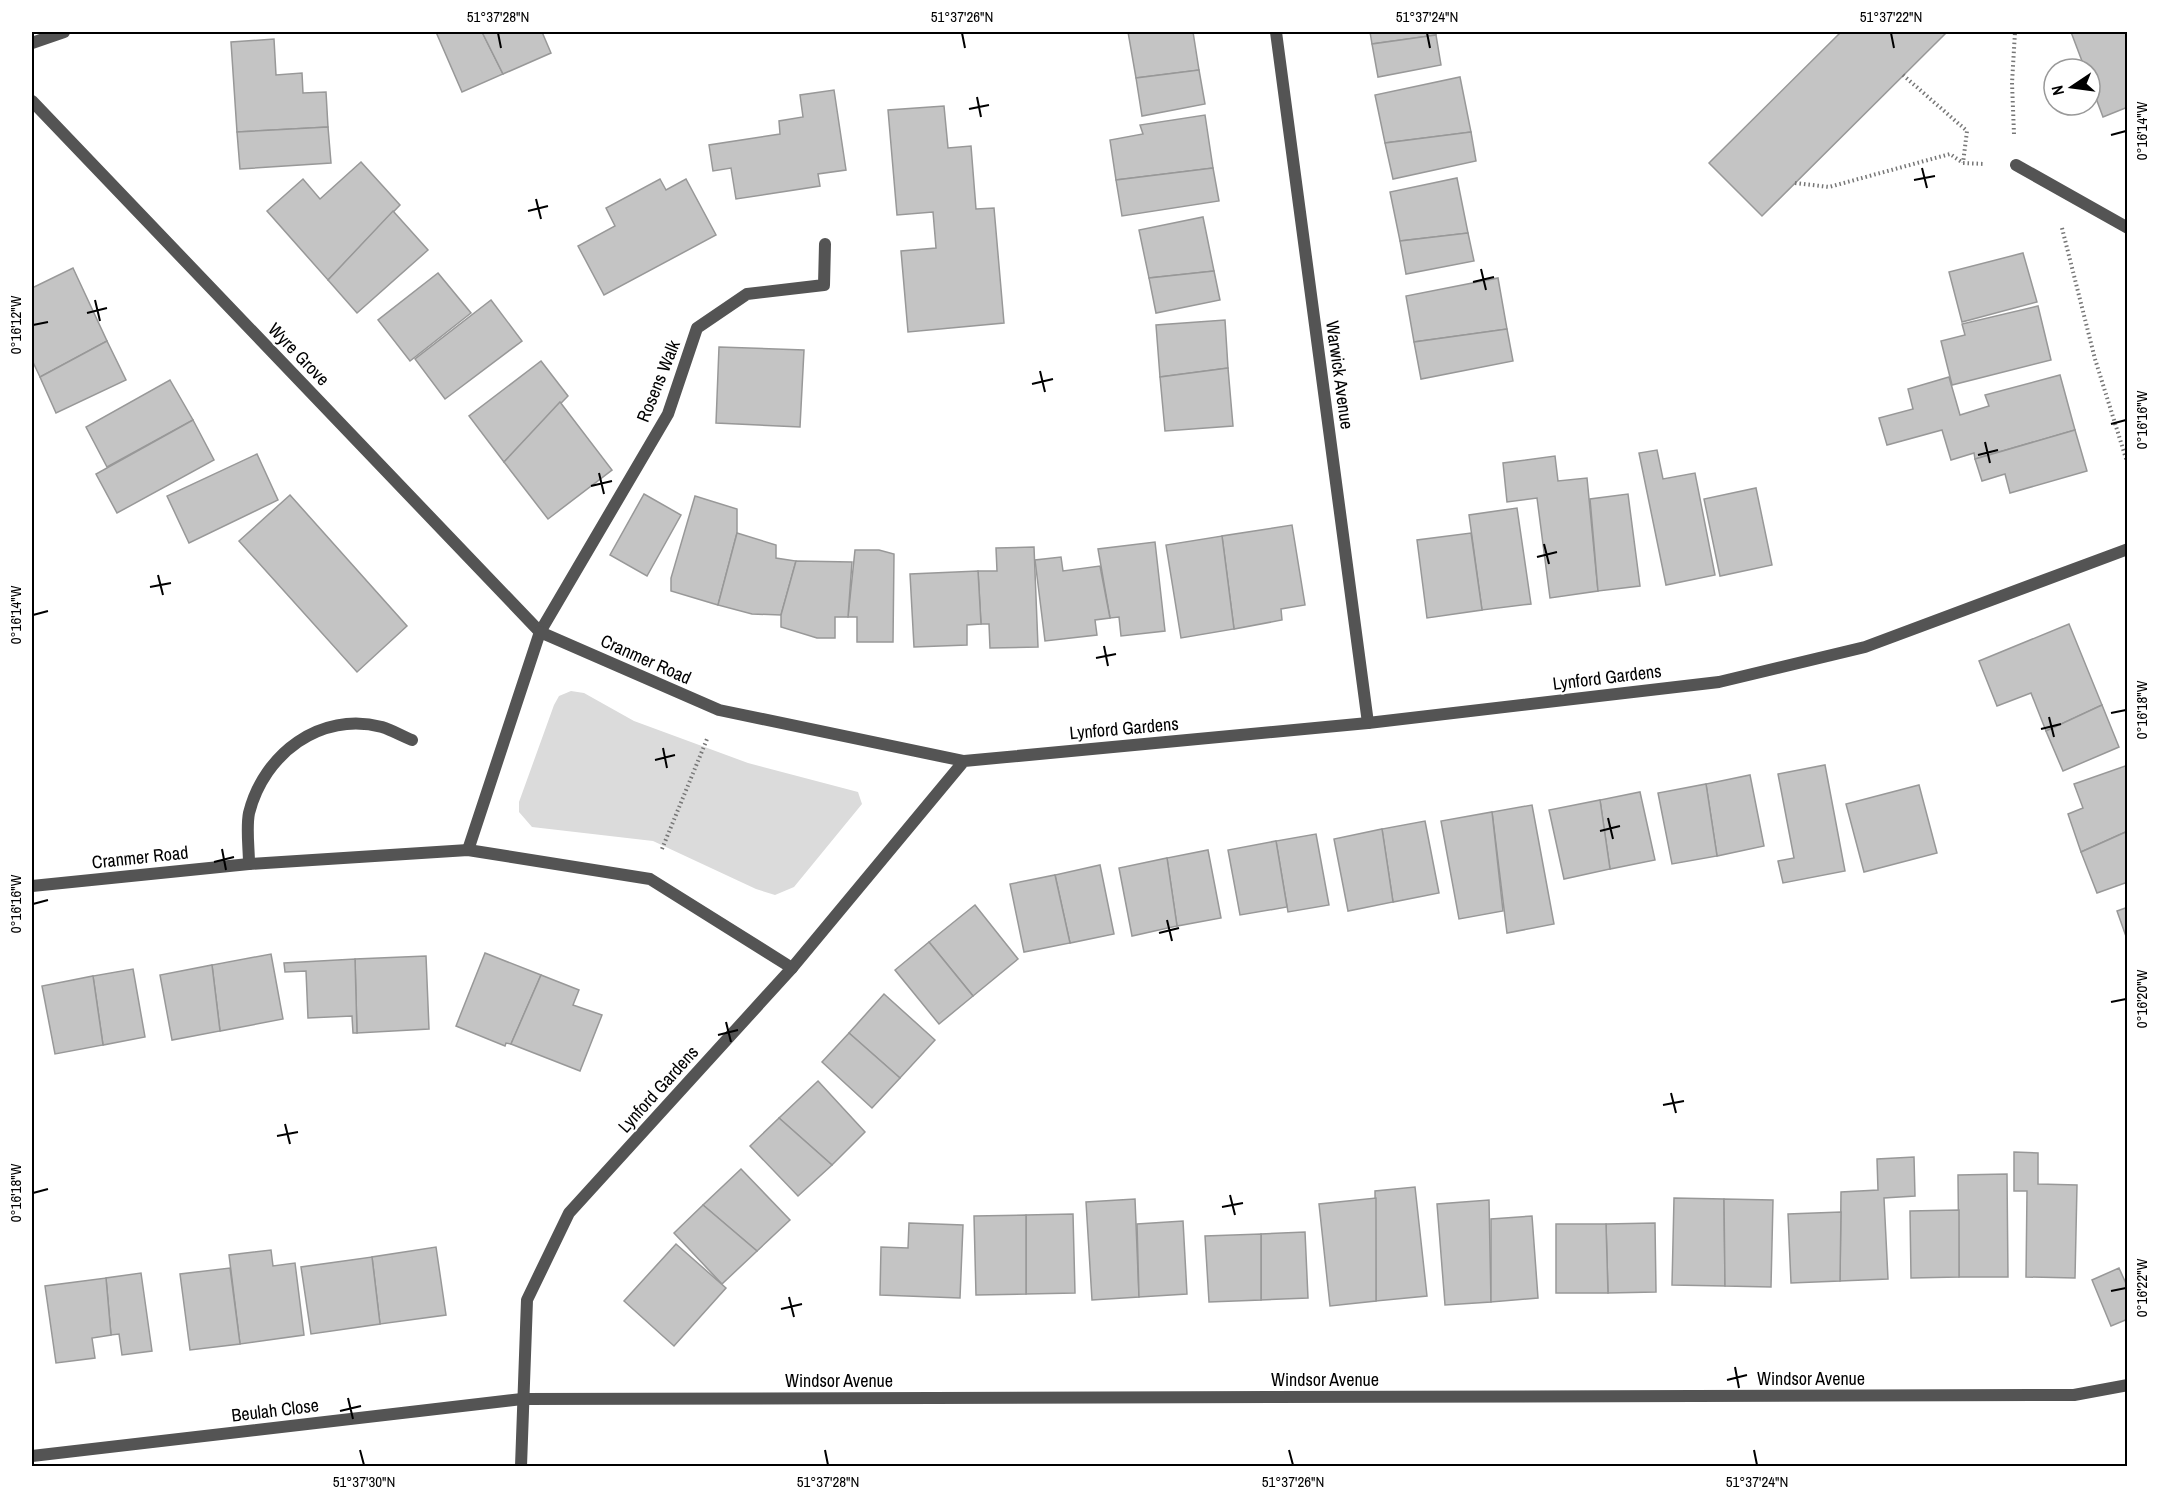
<svg xmlns="http://www.w3.org/2000/svg" width="2159" height="1498" viewBox="0 0 2159 1498" font-family="'Archivo Narrow',sans-serif">
  <rect width="100%" height="100%" fill="#fff"/>
  <!-- green -->
  <polygon fill="#dbdbdb" points="571,691 584,693 634,721 748,763 858,792 862,804 794,887 775,895 756,889 653,841 532,827 519,812 519,802 554,705 559,696"/>
  <!-- building -->
  <g fill="#c4c4c4" stroke="#989898" stroke-width="1.5">
    <polygon points="436,32 482,32 503,74 462,92"/>
    <polygon points="482,32 542,32 551,53 503,74"/>
    <polygon points="1128,32 1193,32 1199,70 1136,78"/>
    <polygon points="1370,32 1435,32 1436,35 1372,44"/>
    <polygon points="1841,32 1947,32 1762,216 1709,163"/>
    <polygon points="2071,32 2128,32 2128,107 2103,117 2090,82 2090,69 2085,69"/>
    <polygon points="1436,35 1441,65 1378,77 1372,44"/>
    <polygon points="274,39 276,75 302,73 303,93 326,92 328,127 237,132 231,42"/>
    <polygon points="1199,70 1205,104 1142,116 1136,78"/>
    <polygon points="1460,77 1471,132 1385,143 1375,95"/>
    <polygon points="834,90 846,170 818,174 820,186 736,199 731,168 713,171 709,145 780,134 779,121 803,117 800,95"/>
    <polygon points="944,106 948,148 971,146 976,209 994,208 1004,323 908,332 901,251 936,248 933,212 897,215 888,110"/>
    <polygon points="1205,115 1213,168 1116,180 1110,140 1143,134 1140,125"/>
    <polygon points="328,127 331,163 240,169 237,132"/>
    <polygon points="1471,132 1476,161 1393,179 1385,143"/>
    <polygon points="361,162 400,205 328,280 267,211 303,179 320,199"/>
    <polygon points="1213,168 1219,201 1122,216 1116,180"/>
    <polygon points="1457,178 1468,233 1400,241 1390,192"/>
    <polygon points="660,179 666,190 686,179 716,235 604,295 578,246 615,226 606,208"/>
    <polygon points="393,211 428,250 357,313 328,280"/>
    <polygon points="1203,217 1214,271 1149,278 1139,230"/>
    <polygon points="1468,233 1474,261 1406,274 1400,241"/>
    <polygon points="2023,253 2037,302 1962,322 1949,272"/>
    <polygon points="73,268 107,341 40,377 32,360 32,288"/>
    <polygon points="1214,271 1220,300 1156,313 1149,278"/>
    <polygon points="438,273 471,313 410,361 378,320"/>
    <polygon points="1498,278 1507,329 1414,342 1406,296"/>
    <polygon points="491,300 522,341 445,399 415,359"/>
    <polygon points="2038,306 2051,360 1952,385 1941,341 1965,335 1962,324"/>
    <polygon points="1225,320 1228,368 1160,377 1156,325"/>
    <polygon points="1507,329 1513,361 1421,379 1414,342"/>
    <polygon points="107,341 126,380 56,413 40,377"/>
    <polygon points="719,347 804,350 800,427 716,423"/>
    <polygon points="541,361 568,396 504,462 469,416"/>
    <polygon points="1228,368 1233,426 1165,431 1160,377"/>
    <polygon points="2060,375 2075,430 1975,459 1974,453 1951,460 1942,430 1887,445 1879,418 1913,409 1908,389 1949,377 1960,415 1989,406 1985,395"/>
    <polygon points="170,380 193,420 107,467 86,427"/>
    <polygon points="560,402 612,470 548,519 504,462"/>
    <polygon points="193,420 214,460 117,513 96,474"/>
    <polygon points="2075,430 2087,471 2010,493 2005,474 1982,481 1975,459"/>
    <polygon points="1657,450 1663,479 1695,473 1715,575 1666,585 1639,453"/>
    <polygon points="257,454 278,500 189,543 167,496"/>
    <polygon points="1555,456 1558,481 1587,478 1598,591 1550,598 1537,498 1507,502 1503,463"/>
    <polygon points="1756,488 1772,565 1720,576 1704,499"/>
    <polygon points="644,494 681,515 647,576 610,555"/>
    <polygon points="1628,494 1640,586 1598,591 1590,499"/>
    <polygon points="290,495 407,626 357,672 239,541"/>
    <polygon points="695,496 737,509 737,533 718,605 671,591 671,578"/>
    <polygon points="1517,508 1531,604 1482,610 1469,515"/>
    <polygon points="1292,525 1305,605 1281,609 1282,620 1234,629 1222,536"/>
    <polygon points="737,533 776,545 776,558 796,561 781,615 752,614 718,605"/>
    <polygon points="1471,533 1482,610 1427,618 1417,540"/>
    <polygon points="1222,536 1234,629 1181,638 1166,545"/>
    <polygon points="1155,542 1165,631 1121,636 1119,617 1110,618 1098,549"/>
    <polygon points="1034,547 1038,647 990,648 989,624 981,624 978,571 997,571 996,548"/>
    <polygon points="855,550 879,550 894,554 893,642 857,642 857,617 848,617"/>
    <polygon points="1061,557 1063,571 1100,566 1110,618 1095,620 1097,635 1045,641 1035,560"/>
    <polygon points="796,561 852,562 848,617 835,617 835,638 817,638 781,627 781,615"/>
    <polygon points="978,571 981,624 967,625 967,645 914,647 910,574"/>
    <polygon points="2069,624 2102,705 2046,731 2031,693 1997,706 1979,661"/>
    <polygon points="2102,705 2119,747 2063,771 2046,731"/>
    <polygon points="1825,765 1845,871 1783,883 1778,861 1794,858 1778,774"/>
    <polygon points="2128,765 2128,831 2081,852 2068,814 2083,808 2074,784"/>
    <polygon points="1750,775 1764,846 1717,856 1706,784"/>
    <polygon points="1706,784 1717,856 1672,864 1658,793"/>
    <polygon points="1919,785 1937,853 1864,872 1846,804"/>
    <polygon points="1640,792 1655,860 1610,869 1600,800"/>
    <polygon points="1600,800 1610,869 1564,879 1549,810"/>
    <polygon points="1532,805 1554,924 1507,933 1492,812"/>
    <polygon points="1492,812 1503,911 1459,919 1441,821"/>
    <polygon points="1425,821 1439,893 1393,902 1382,829"/>
    <polygon points="1382,829 1393,902 1348,911 1334,839"/>
    <polygon points="2128,831 2128,882 2097,893 2081,852"/>
    <polygon points="1316,834 1329,905 1288,912 1276,841"/>
    <polygon points="1276,841 1287,907 1240,915 1228,850"/>
    <polygon points="1208,850 1221,918 1177,926 1167,858"/>
    <polygon points="1167,858 1177,926 1132,936 1119,868"/>
    <polygon points="1100,865 1114,934 1070,943 1055,875"/>
    <polygon points="1055,875 1070,943 1024,952 1010,884"/>
    <polygon points="975,905 1018,959 973,996 929,942"/>
    <polygon points="2128,907 2128,942 2117,911"/>
    <polygon points="929,942 973,996 939,1024 895,970"/>
    <polygon points="485,953 541,975 511,1044 506,1043 505,1046 456,1026"/>
    <polygon points="271,954 283,1019 220,1031 212,965"/>
    <polygon points="426,956 429,1029 357,1033 355,959"/>
    <polygon points="355,959 357,1033 353,1033 352,1016 308,1018 306,971 285,972 284,963"/>
    <polygon points="212,965 220,1031 172,1040 160,975"/>
    <polygon points="133,969 145,1037 103,1045 93,976"/>
    <polygon points="541,975 579,990 573,1005 602,1015 580,1071 511,1044"/>
    <polygon points="93,976 103,1045 55,1054 42,986"/>
    <polygon points="884,994 935,1040 900,1078 849,1033"/>
    <polygon points="849,1033 900,1078 872,1108 822,1062"/>
    <polygon points="818,1081 865,1132 832,1165 779,1118"/>
    <polygon points="779,1118 832,1165 798,1196 750,1146"/>
    <polygon points="2014,1152 2038,1153 2038,1184 2077,1185 2075,1278 2026,1277 2027,1191 2014,1191"/>
    <polygon points="1914,1157 1915,1196 1884,1198 1888,1279 1840,1281 1841,1192 1878,1190 1877,1159"/>
    <polygon points="741,1169 790,1220 757,1251 703,1205"/>
    <polygon points="2007,1174 2008,1277 1959,1277 1958,1175"/>
    <polygon points="1415,1187 1427,1296 1376,1301 1375,1191"/>
    <polygon points="1376,1198 1376,1301 1330,1306 1319,1204"/>
    <polygon points="1674,1198 1724,1199 1725,1286 1672,1285"/>
    <polygon points="1135,1199 1139,1297 1092,1300 1086,1202"/>
    <polygon points="1724,1199 1773,1200 1771,1287 1725,1286"/>
    <polygon points="1489,1200 1491,1302 1445,1305 1437,1204"/>
    <polygon points="703,1205 757,1251 722,1284 674,1233"/>
    <polygon points="1959,1210 1959,1277 1911,1278 1910,1211"/>
    <polygon points="1841,1212 1840,1281 1791,1283 1788,1214"/>
    <polygon points="1073,1214 1075,1293 1026,1294 1026,1215"/>
    <polygon points="1026,1215 1026,1294 976,1295 974,1216"/>
    <polygon points="1532,1216 1538,1298 1491,1302 1491,1219"/>
    <polygon points="1183,1221 1187,1294 1139,1297 1137,1224"/>
    <polygon points="909,1223 963,1225 960,1298 880,1295 881,1247 908,1248"/>
    <polygon points="1655,1223 1656,1292 1608,1293 1606,1224"/>
    <polygon points="1556,1224 1606,1224 1608,1293 1556,1293"/>
    <polygon points="1305,1232 1308,1298 1261,1300 1261,1234"/>
    <polygon points="1261,1234 1261,1300 1209,1302 1205,1236"/>
    <polygon points="676,1244 726,1288 674,1346 624,1301"/>
    <polygon points="436,1247 446,1315 380,1324 372,1257"/>
    <polygon points="271,1250 273,1266 295,1263 304,1335 240,1344 229,1255"/>
    <polygon points="372,1257 380,1324 311,1334 301,1267"/>
    <polygon points="230,1268 240,1344 190,1350 180,1274"/>
    <polygon points="2119,1268 2128,1288 2128,1319 2111,1326 2092,1280"/>
    <polygon points="141,1273 152,1351 122,1355 119,1334 111,1335 106,1278"/>
    <polygon points="106,1278 111,1335 92,1338 95,1358 56,1363 45,1286"/>
  </g>
  <g fill="none" stroke-linecap="round" stroke-linejoin="round">
    <!-- path -->
    <g stroke="#767676" stroke-width="4" stroke-dasharray="1.5 3" stroke-linecap="butt">
      <polyline points="1903,75 1967,131 1963,163"/>
      <polyline points="2014,134 2012,83 2015,32"/>
      <polyline points="1795,183 1829,187 1950,154 1963,163 1985,164"/>
      <polyline points="2062,228 2095,359 2128,465"/>
      <polyline points="662,849 707,739"/>
    </g>
    <!-- lane -->
    <path stroke="#545454" stroke-width="12" d="M249 864C249 848 246 828 249 813 264 754 320 711 382 727 392 730 402 736 412 740"/>
    <!-- street -->
    <g stroke="#545454" stroke-width="12">
      <polyline points="1276,32 1368,723"/>
      <polyline points="32,43 64,32"/>
      <polyline points="32,101 540,632 668,414 697,328 747,294 824,285 825,244"/>
      <polyline points="2016,165 2128,228"/>
      <polyline points="468,850 540,632 719,710 964,761"/>
      <polyline points="32,886 249,864 468,850 650,879 792,968"/>
      <polyline points="32,1456 522,1399 2074,1395 2128,1385"/>
      <polyline points="521,1466 527,1300 569,1213 792,968 964,761 1368,723 1719,682 1865,647 2128,549"/>
    </g>
  </g>
  <!-- ticks -->
  <path fill="none" stroke="#000" stroke-width="2" d="M498 33 501 48M962 33 965 48M1427 33 1430 48M1891 33 1894 48M977 97 981 117M969 109 989 105M2111 135 2126 131M1922 168 1927 188M1914 180 1935 176M536 199 541 219M528 211 548 206M1481 269 1486 290M1473 282 1494 277M95 300 100 321M87 313 107 308M33 325 48 322M1040 371 1045 392M1032 384 1053 379M2111 424 2126 420M1985 442 1990 463M1978 455 1998 450M599 473 604 494M591 486 612 481M1544 544 1549 564M1537 557 1557 552M158 575 163 595M150 587 171 583M33 615 48 611M1104 646 1108 666M1096 658 1116 654M2111 713 2126 710M2049 717 2054 737M2041 729 2061 724M663 748 667 768M655 760 675 755M1608 818 1613 839M1600 831 1620 826M222 849 226 870M214 862 234 857M33 904 48 900M1167 920 1172 941M1159 933 1179 928M2111 1002 2126 999M726 1022 731 1042M718 1035 738 1030M1671 1093 1676 1113M1663 1105 1684 1101M285 1124 290 1144M277 1136 298 1132M33 1193 48 1189M1230 1195 1235 1215M1222 1207 1243 1203M2111 1291 2126 1288M789 1297 794 1317M781 1309 802 1304M1735 1367 1739 1388M1727 1380 1747 1375M348 1398 353 1419M340 1411 361 1406M360 1450 364 1465M825 1450 828 1465M1289 1450 1293 1465M1754 1450 1757 1465"/>
  <g text-anchor="middle" dominant-baseline="central" stroke-width="4.5" stroke-linejoin="round" paint-order="stroke">
    <!-- street labels -->
    <g font-size="18" fill="#000" stroke="#fff">
      <text transform="translate(299 354) rotate(46)">Wyre Grove</text>
      <text transform="translate(1340 375) rotate(82)">Warwick Avenue</text>
      <text transform="translate(658 381) rotate(-68)">Rosens Walk</text>
      <text transform="translate(646 659) rotate(24)">Cranmer Road</text>
      <text transform="translate(1607 677) rotate(-7)">Lynford Gardens</text>
      <text transform="translate(1124 728) rotate(-5)">Lynford Gardens</text>
      <text transform="translate(140 857) rotate(-6)">Cranmer Road</text>
      <text transform="translate(658 1089) rotate(-48)">Lynford Gardens</text>
      <text x="1811" y="1378">Windsor Avenue</text>
      <text x="1325" y="1379">Windsor Avenue</text>
      <text x="839" y="1380">Windsor Avenue</text>
      <text transform="translate(275 1410) rotate(-7)">Beulah Close</text>
    </g>
  </g>
  <!-- border -->
  <rect width="2159" height="1498" fill="none" stroke="#ffffff" stroke-width="66"/>
  <!-- north arrow -->
  <g transform="translate(2072 87) rotate(257)"><circle r="28" fill="#ffffff" stroke="#999999" stroke-width="1.5"/>
  <path d="M0-4.5L10 22L0 15L-10 22Z" fill="#000000"/>
  <text y="-9" font-size="16" font-weight="bold" text-anchor="middle" fill="#000000">N</text>
  </g>
  <rect x="33" y="33" width="2093" height="1432" fill="none" stroke="#000" stroke-width="2"/>
  <g font-size="15" text-anchor="middle" fill="#000">
    <text x="498" y="22">51°37'28"N</text>
    <text x="962" y="22">51°37'26"N</text>
    <text x="1427" y="22">51°37'24"N</text>
    <text x="1891" y="22">51°37'22"N</text>
    <text transform="translate(2142 131) rotate(-90)" y="5">0°16'14"W</text>
    <text transform="translate(16 325) rotate(-90)" y="5">0°16'12"W</text>
    <text transform="translate(2142 420) rotate(-90)" y="5">0°16'16"W</text>
    <text transform="translate(16 615) rotate(-90)" y="5">0°16'14"W</text>
    <text transform="translate(2142 710) rotate(-90)" y="5">0°16'18"W</text>
    <text transform="translate(16 904) rotate(-90)" y="5">0°16'16"W</text>
    <text transform="translate(2142 999) rotate(-90)" y="5">0°16'20"W</text>
    <text transform="translate(16 1193) rotate(-90)" y="5">0°16'18"W</text>
    <text transform="translate(2142 1288) rotate(-90)" y="5">0°16'22"W</text>
    <text x="364" y="1487">51°37'30"N</text>
    <text x="828" y="1487">51°37'28"N</text>
    <text x="1293" y="1487">51°37'26"N</text>
    <text x="1757" y="1487">51°37'24"N</text>
  </g>
</svg>
